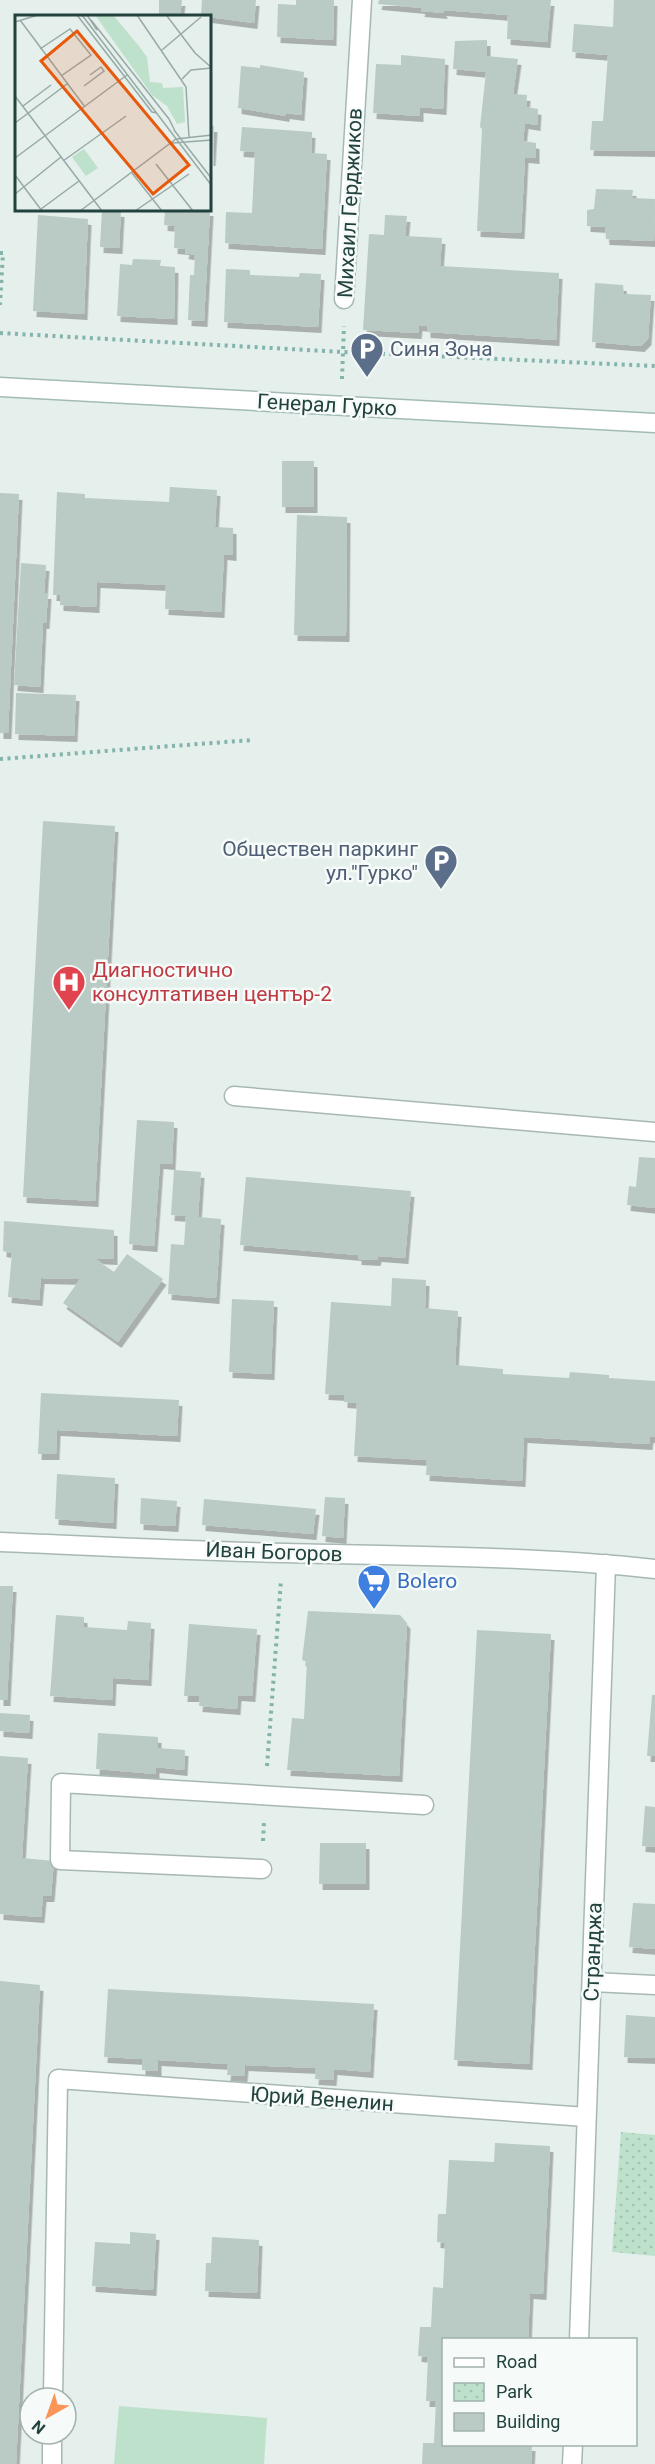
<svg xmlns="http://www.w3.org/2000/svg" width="655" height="2464" viewBox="0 0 655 2464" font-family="Roboto,sans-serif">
  <defs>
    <pattern id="park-dots" width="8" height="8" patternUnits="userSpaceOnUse" patternTransform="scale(1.5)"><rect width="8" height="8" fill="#bde1cb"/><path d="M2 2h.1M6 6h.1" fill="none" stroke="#a2c2af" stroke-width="1.8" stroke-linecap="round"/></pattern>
    <filter id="shadow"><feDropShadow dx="3.5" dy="6" stdDeviation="0" flood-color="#0004"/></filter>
  </defs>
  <rect width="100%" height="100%" fill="#e5efec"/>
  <!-- park -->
  <polygon fill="url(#park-dots)" points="621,2132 655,2135 655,2256 612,2252"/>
  <!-- pitch -->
  <polygon fill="#bde1cb" points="119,2406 267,2418 264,2464 114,2464"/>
  <!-- building -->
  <g fill="#bacac5" filter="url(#shadow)">
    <polygon points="159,0 182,0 180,16 159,16"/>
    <polygon points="202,0 256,0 254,23 201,16"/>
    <polygon points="296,0 334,0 333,40 277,37 278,4 296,5"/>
    <polygon points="379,0 551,0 547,42 507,39 508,15 443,10 444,13 421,11 422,8 378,4"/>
    <polygon points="614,0 655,0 655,151 590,150 592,121 603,121 608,55 572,52 574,24 613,27"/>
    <polygon points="487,40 487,56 518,59 513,94 527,95 526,107 538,109 537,125 525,123 523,141 536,143 536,158 525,157 521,233 477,231 482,129 480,127 486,72 453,69 455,41"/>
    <polygon points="401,55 445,59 443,109 420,107 420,116 373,113 376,64 401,65"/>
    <polygon points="260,65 304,72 301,115 286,113 286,116 238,108 241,66 260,68"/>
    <polygon points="210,126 214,126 212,160 210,160"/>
    <polygon points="242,127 312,132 311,153 327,154 322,249 225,243 226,212 252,213 255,152 240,151"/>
    <polygon points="596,189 633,190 632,198 655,199 654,241 606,239 605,227 587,226 587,210 594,209"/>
    <polygon points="102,210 121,211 119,248 100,247"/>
    <polygon points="165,210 210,210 204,321 188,320 190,275 194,275 195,255 185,253 186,249 174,248 175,226 164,225"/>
    <polygon points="38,215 88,219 84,314 33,311"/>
    <polygon points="385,215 407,216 405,236 442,238 440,266 559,273 556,340 427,332 427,326 419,325 418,333 363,330 369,234 384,235"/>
    <polygon points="133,259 161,260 160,266 175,267 174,319 117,316 120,264 132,265"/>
    <polygon points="226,269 250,270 250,275 299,277 300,273 321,274 318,327 224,322"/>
    <polygon points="595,283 623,285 624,294 651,295 648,339 641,346 592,342"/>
    <rect x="282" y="461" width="32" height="46"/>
    <polygon points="170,487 217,490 215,527 233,528 233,555 224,554 221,612 165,609 166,585 97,582 96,607 60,605 60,595 53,595 57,492 85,494 85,498 169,502"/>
    <polygon points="0,493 19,494 8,733 0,733"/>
    <polygon points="297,515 347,517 346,636 294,635"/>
    <polygon points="21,563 46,565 44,593 48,593 46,623 43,623 40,687 14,685"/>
    <polygon points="16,693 76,695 74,736 15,734"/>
    <polygon points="43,821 115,826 95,1201 23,1197"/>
    <polygon points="137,1120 174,1122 172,1164 160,1163 154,1246 129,1244"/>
    <polygon points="639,1157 655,1158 655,1208 627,1205 629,1186 636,1187"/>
    <polygon points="174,1170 201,1172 198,1217 221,1219 216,1298 168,1294 171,1244 184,1245 186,1216 171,1215"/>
    <polygon points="246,1177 411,1191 405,1258 378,1256 377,1260 358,1259 358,1255 240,1245"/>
    <polygon points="4,1221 114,1230 114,1259 94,1258 114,1272 127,1254 163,1279 118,1342 63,1303 80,1279 41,1278 39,1300 8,1297 12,1253 3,1251"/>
    <polygon points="392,1278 426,1280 425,1308 458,1311 455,1365 503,1369 503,1374 569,1378 570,1372 609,1375 609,1378 655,1381 655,1437 650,1437 649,1444 524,1437 522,1481 426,1475 427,1460 354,1456 357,1403 344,1402 344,1395 325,1394 331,1302 391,1306"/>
    <polygon points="232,1299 274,1301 271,1374 229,1372"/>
    <polygon points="41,1393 179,1400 177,1436 57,1430 56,1454 38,1454"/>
    <polygon points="57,1474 115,1478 113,1523 55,1519"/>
    <polygon points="325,1497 345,1498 343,1538 322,1536"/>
    <polygon points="141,1498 177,1501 175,1526 140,1524"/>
    <polygon points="204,1499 316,1509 313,1534 202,1525"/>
    <polygon points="0,1586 13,1586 7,1700 0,1700"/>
    <polygon points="308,1611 400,1615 407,1623 399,1776 287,1770 292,1718 304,1719 307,1662 302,1660"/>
    <polygon points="56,1615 84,1617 84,1627 127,1630 128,1621 151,1623 148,1680 113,1678 112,1700 50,1696"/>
    <polygon points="189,1624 257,1629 252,1696 238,1695 237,1709 199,1706 200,1696 184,1696"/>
    <polygon points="477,1630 551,1634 529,2064 454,2060"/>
    <polygon points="652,1695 655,1695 655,1756 647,1756"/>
    <polygon points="0,1713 30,1715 29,1733 0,1731"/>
    <polygon points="98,1733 158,1737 158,1748 185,1750 184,1770 156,1767 156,1774 96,1769"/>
    <polygon points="0,1756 28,1758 22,1858 54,1861 51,1896 43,1896 41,1917 0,1914"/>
    <polygon points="645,1806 655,1807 655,1847 642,1846"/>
    <polygon points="320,1843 366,1843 366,1884 319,1884"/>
    <polygon points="633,1903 655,1904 655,1949 629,1947"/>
    <polygon points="0,1981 40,1985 16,2464 0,2464"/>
    <polygon points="108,1989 374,2004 370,2072 334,2069 333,2080 315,2079 316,2068 245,2065 244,2076 227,2075 228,2064 158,2060 158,2071 142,2070 142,2059 104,2057"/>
    <polygon points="626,2015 655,2017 655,2058 624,2057"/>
    <polygon points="495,2143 550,2146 543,2294 530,2293 528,2340 444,2340 444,2444 532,2445 531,2464 422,2464 423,2443 434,2443 436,2401 426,2401 428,2357 418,2356 420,2327 431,2327 433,2287 443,2288 445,2243 437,2242 438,2214 446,2214 449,2160 494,2162"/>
    <polygon points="130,2232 156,2234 153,2290 92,2286 95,2242 130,2244"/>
    <polygon points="212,2237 259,2240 257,2293 205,2291 206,2263 211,2263"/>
  </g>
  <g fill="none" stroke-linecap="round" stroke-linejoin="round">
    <defs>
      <g id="lane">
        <polyline points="234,1096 655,1132"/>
        <polyline points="262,1869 60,1860 61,1783 424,1805"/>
      </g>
      <g id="street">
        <polyline points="344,299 362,0"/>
        <path d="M0 1542C95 1546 191 1551 287 1553 410 1556 533 1556 655 1569"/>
        <polyline points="592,1982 655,1985"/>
        <polyline points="579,2340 606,1564"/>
        <polyline points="53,2398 58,2079 586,2117"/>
        <polyline points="52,2464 52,2434"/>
        <polyline points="572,2464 573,2444"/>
      </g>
      <polyline id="secondary" points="0,387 655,423"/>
    </defs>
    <!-- lane casing -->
    <use href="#lane" stroke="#a7b8b4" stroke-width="21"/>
    <!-- street casing -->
    <use href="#street" stroke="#a7b8b4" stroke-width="21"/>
    <!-- secondary casing -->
    <use href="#secondary" stroke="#a2bbb6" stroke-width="21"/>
    <!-- path -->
    <g stroke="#83b4ab" stroke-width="4" stroke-dasharray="3 4.5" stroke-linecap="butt">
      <polyline points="0,253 3,253 0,305"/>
      <polyline points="0,333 343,352 655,366"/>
      <polyline points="342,379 344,326"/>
      <polyline points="0,759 252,740"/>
      <polyline points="267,1766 281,1580"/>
      <polyline points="263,1841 264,1822"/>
    </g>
    <!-- lane -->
    <use href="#lane" stroke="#fff" stroke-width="18"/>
    <!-- street -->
    <use href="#street" stroke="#fff" stroke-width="18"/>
    <!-- secondary -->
    <use href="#secondary" stroke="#fff" stroke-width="18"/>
  </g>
  <!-- icons -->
  <defs>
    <symbol id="parking-pin" viewBox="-11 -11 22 30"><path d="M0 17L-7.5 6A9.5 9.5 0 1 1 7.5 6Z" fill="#5c6f8a" stroke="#f6fbf9"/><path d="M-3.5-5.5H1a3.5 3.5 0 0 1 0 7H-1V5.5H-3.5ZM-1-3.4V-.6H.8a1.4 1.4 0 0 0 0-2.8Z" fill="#fff"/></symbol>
    <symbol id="hospital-pin" viewBox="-11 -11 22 30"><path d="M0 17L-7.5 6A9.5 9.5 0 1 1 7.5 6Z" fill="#e0444e" stroke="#f6fbf9"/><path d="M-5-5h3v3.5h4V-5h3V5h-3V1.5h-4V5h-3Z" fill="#fff"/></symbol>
    <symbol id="supermarket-pin" viewBox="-11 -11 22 30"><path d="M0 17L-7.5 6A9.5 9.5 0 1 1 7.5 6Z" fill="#3f7fe0" stroke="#f6fbf9"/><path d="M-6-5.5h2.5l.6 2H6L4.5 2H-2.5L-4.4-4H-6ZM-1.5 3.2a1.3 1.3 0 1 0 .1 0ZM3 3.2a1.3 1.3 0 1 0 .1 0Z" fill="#fff"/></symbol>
  </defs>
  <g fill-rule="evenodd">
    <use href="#parking-pin" x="348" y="330" width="38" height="52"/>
    <use href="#parking-pin" x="422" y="842" width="38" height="52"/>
    <use href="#hospital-pin" x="50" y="963" width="38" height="52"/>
    <use href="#supermarket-pin" x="355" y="1562" width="38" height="52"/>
  </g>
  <g text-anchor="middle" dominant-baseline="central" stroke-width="5" stroke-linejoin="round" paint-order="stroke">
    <!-- street labels -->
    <g font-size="21" fill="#22423e" stroke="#f6fbf9">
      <text transform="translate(350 203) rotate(-87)">Михаил Герджиков</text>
      <text transform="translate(327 405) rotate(3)">Генерал Гурко</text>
      <text transform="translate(274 1552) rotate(2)">Иван Богоров</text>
      <text transform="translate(593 1952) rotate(-88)">Странджа</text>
      <text transform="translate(322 2099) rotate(4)">Юрий Венелин</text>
    </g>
    <!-- service labels -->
    <g font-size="21" fill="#4e5e75" stroke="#f6fbf9" text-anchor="start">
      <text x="390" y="349">Синя Зона</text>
      <text x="418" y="849" text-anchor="end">Oбществен паркинг<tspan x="418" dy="24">ул.''Гурко"</tspan></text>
    </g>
    <!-- health labels -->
    <g font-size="21" fill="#be3a42" stroke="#f6fbf9" text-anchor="start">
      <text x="92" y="970">Диагностично<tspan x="92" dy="24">консултативен център-2</tspan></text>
    </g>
    <!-- shop labels -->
    <g font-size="21" fill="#366cbe" stroke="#f6fbf9" text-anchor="start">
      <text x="397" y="1581">Bolero</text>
    </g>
  </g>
  <!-- overview -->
  <g transform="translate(15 15)">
    <rect width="196" height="196" fill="#e5efec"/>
    <path d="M80 0H98L123 30 132 42 135 67 147 68 148 73 168 72 170 107 162 109 152 91 137 80ZM69 134 83 153 71 161 57 142Z" fill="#bde1cb"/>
    <path fill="none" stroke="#97aaa6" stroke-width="1.5" d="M62 0 137 97 142 98M67 0 197 171M72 0 82 15M122 0 171 72 174 122M152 1 180 38 197 53M5 5 70 92M76 5 154 104 160 116M0 7 23 0M25 34 55 14 76 40 46 61M147 35 186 2M167 64 176 55 197 53M69 71 89 56 86 52 75 60M0 81 87 196M8 91 36 70M0 108 52 69M159 115 197 164M157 128 197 125M0 143 112 60M48 146 111 101M141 149 178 196M117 158 147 196M0 160 27 196M0 179 46 142M26 194 64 166M65 196 161 124 197 120M120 196 174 159"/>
    <path fill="#e8590c" fill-opacity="0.15" stroke="#e8590c" stroke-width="3" d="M62 16 174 150 138 179 26 46Z"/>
    <rect width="196" height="196" fill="none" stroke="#22423e" stroke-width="3"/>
  </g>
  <!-- legend -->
  <rect x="442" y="2338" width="195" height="108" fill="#f6fbf9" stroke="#a1b1ae" stroke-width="1.5"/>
  <rect x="454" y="2358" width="30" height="9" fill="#ffffff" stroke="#a1b1ae" stroke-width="1.5"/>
  <text x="496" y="2368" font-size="18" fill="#22423e">Road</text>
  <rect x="454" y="2383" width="30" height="18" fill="url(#park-dots)" stroke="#a1b1ae" stroke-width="1.5"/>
  <text x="496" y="2398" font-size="18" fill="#22423e">Park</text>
  <rect x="454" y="2413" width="30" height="18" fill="#bacac5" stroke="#a1b1ae" stroke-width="1.5"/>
  <text x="496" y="2428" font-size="18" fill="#22423e">Building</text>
  <!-- north arrow -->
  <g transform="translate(48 2416) rotate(220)"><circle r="28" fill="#f6fbf9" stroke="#a1b1ae" stroke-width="1.5"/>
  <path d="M0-4.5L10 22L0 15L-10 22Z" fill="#fa9558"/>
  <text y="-9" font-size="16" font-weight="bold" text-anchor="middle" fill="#22423e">N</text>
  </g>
</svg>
